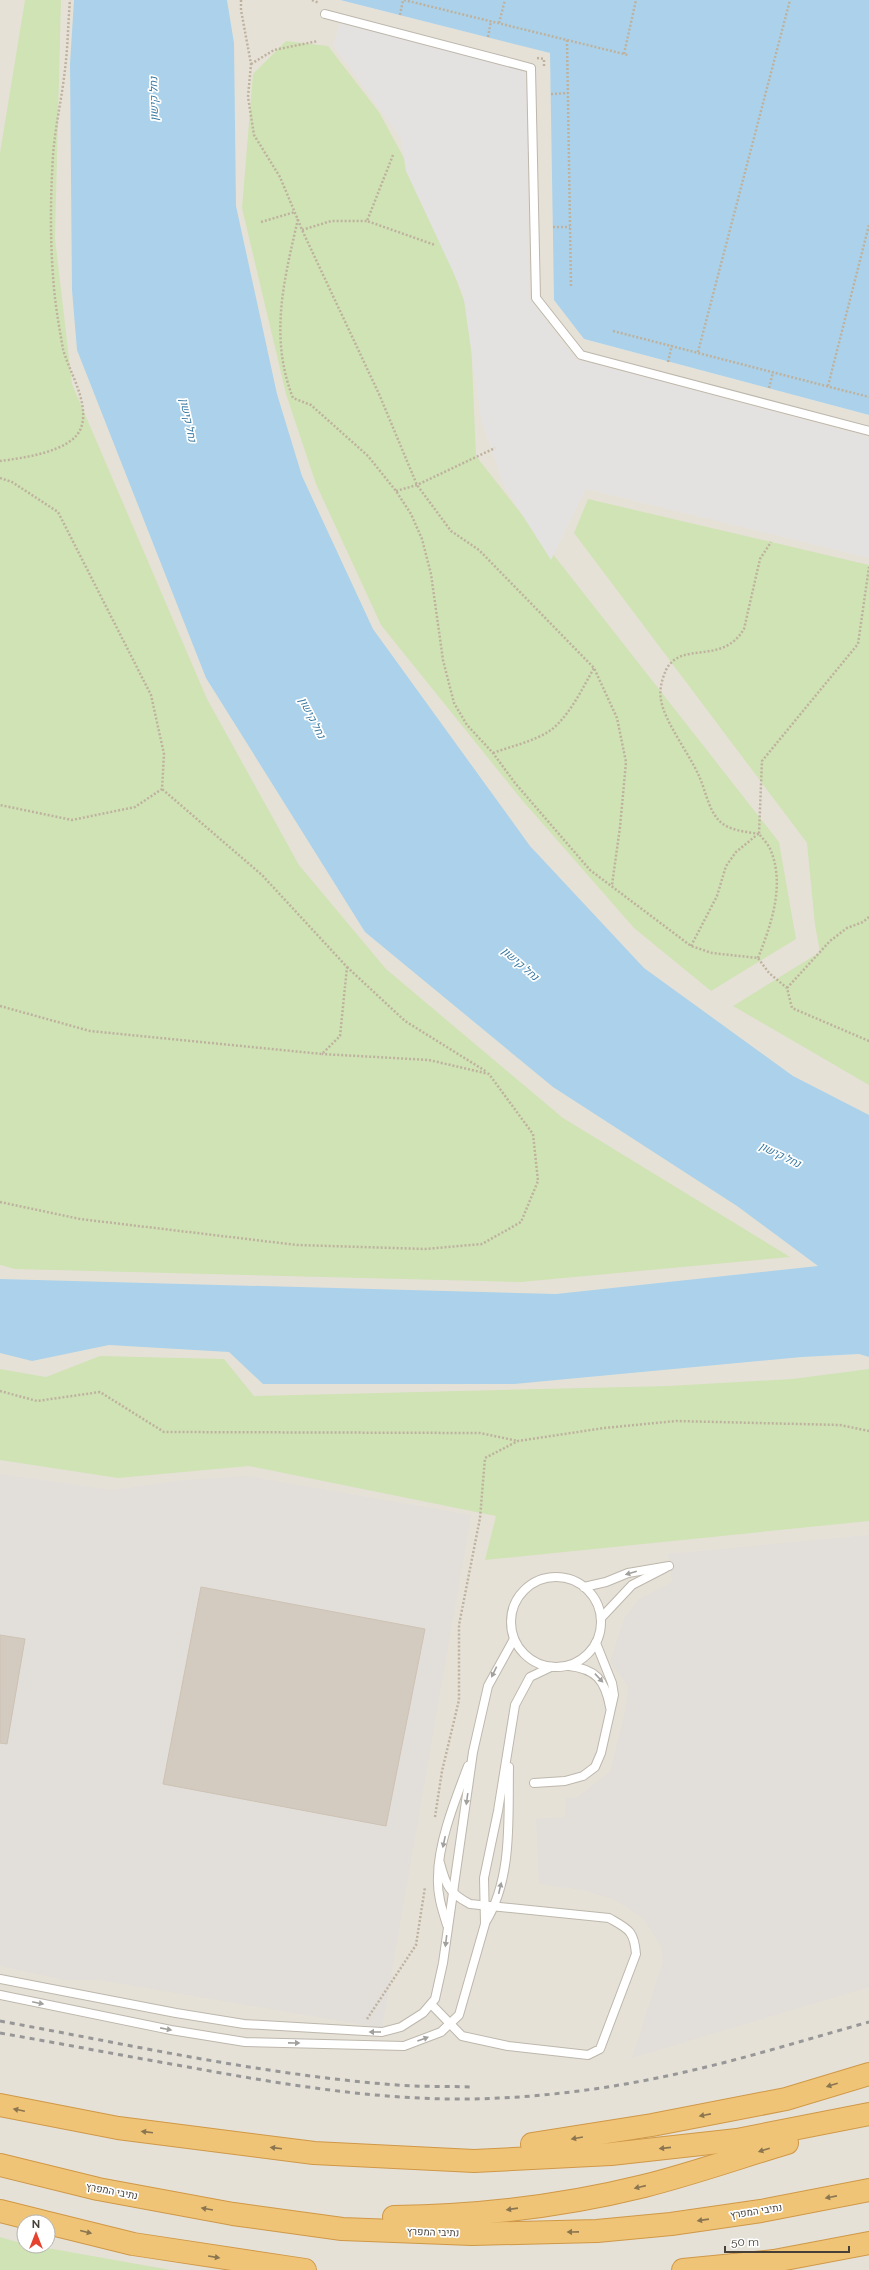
<svg xmlns="http://www.w3.org/2000/svg" width="869" height="2270" viewBox="0 0 869 2270" font-family="Raleway,Heebo,sans-serif">
  <rect width="100%" height="100%" fill="#f3efe9"/>
  <!-- residential -->
  <path fill="#e6e1d7" fill-rule="evenodd" d="M0 0H340L551 53 584 339 869 415V2270H0ZM24 2222H48V2246H24Z"/>
  <!-- industrial -->
  <g fill="#e2deda">
    <polygon points="0,1474 112,1490 185,1480 247,1476 471,1515 382,2028 99,1980 64,1980 0,1966"/>
    <polygon points="869,1535 869,1987 632,2058 663,1961 661,1947 643,1918 615,1900 583,1890 539,1884 536,1819 565,1817 566,1798 576,1798 610,1772 625,1711 628,1686 610,1662 625,1617 639,1599 672,1582 668,1554"/>
  </g>
  <!-- green -->
  <g fill="#d0e3b5">
    <polygon points="25,0 61,0 55,238 72,384 207,699 299,865 386,969 563,1118 790,1257 521,1282 15,1269 0,1265 0,153"/>
    <polygon points="286,41 328,46 379,112 428,202 470,317 476,456 779,842 796,939 711,991 634,928 521,799 381,625 316,484 286,394 242,208 253,74"/>
    <polygon points="588,499 869,565 869,1085 733,1006 820,952 815,925 807,843 574,533"/>
    <polygon points="100,1356 224,1359 254,1396 668,1386 792,1379 869,1369 869,1521 485,1560 496,1516 249,1466 118,1478 0,1460 0,1369 46,1377"/>
    <polygon points="0,2237 24,2244 24,2246 36,2246 171,2270 0,2270"/>
  </g>
  <!-- parking -->
  <polygon fill="#e4e2e0" points="340,23 527,71 529,298 576,359 869,437 869,558 586,489 551,560 504,486 481,419 463,293 406,171 401,139 333,45"/>
  <!-- water -->
  <g fill="#abd2ea">
    <polygon points="74,0 227,0 234,43 236,206 277,394 302,476 373,629 530,846 644,968 793,1076 869,1115 869,1357 859,1354 802,1357 514,1384 263,1384 229,1352 109,1345 32,1361 0,1353 0,1279 556,1294 818,1266 737,1206 553,1087 365,932 206,678 77,350 72,290 70,64"/>
    <polygon points="340,0 869,0 869,415 584,339 554,300 550,53"/>
  </g>
  <!-- building -->
  <g fill="#d3cbbf" stroke="#cdc2b3">
    <polygon points="201,1587 425,1629 386,1826 163,1784"/>
    <polygon points="0,1635 25,1639 7,1744 0,1743"/>
  </g>
  <g fill="none" stroke-linecap="round" stroke-linejoin="round">
    <defs>
      <g id="lane">
        <polyline points="325,14 531,68 536,298 581,355 869,431"/>
        <circle cx="556" cy="1622" r="45"/>
        <polyline points="584,1587 606,1582 628,1573 669,1566"/>
        <polyline points="601,1618 632,1585 665,1568"/>
        <path d="M569 1666C596 1669 605 1680 610 1707"/>
        <polyline points="534,1783 565,1781 583,1776 595,1767 601,1753 614,1695 612,1683 596,1643"/>
        <path d="M485 1923C513 1878 508 1818 509 1767"/>
        <path d="M447 1925C442 1909 437 1894 438 1877 438 1842 456 1798 468 1766"/>
        <polyline points="0,1979 176,2013 244,2024 382,2032 401,2027 423,2013 435,1999 443,1963 473,1752 488,1686 514,1639"/>
        <polyline points="0,1995 171,2030 245,2042 404,2046 441,2032 459,2015 485,1924 484,1878 498,1811 515,1705 530,1677 551,1667"/>
        <path d="M431 2004 462 2036 508 2046 588 2055 600 2049 636 1954C634 1930 628 1929 609 1918L470 1904C449 1893 446 1886 440 1863"/>
      </g>
      <g id="highway">
        <polyline points="0,2105 118,2128 314,2153 474,2161 611,2154 737,2140 869,2114"/>
        <polyline points="532,2144 652,2125 786,2099 869,2074"/>
        <polyline points="0,2165 98,2189 233,2214 342,2229 472,2234 597,2231 671,2224 761,2211 869,2190"/>
        <polyline points="0,2211 44,2222"/>
        <path d="M394 2217C478 2216 563 2206 644 2186 692 2174 740 2157 787 2143"/>
        <polyline points="48,2223 133,2244 305,2270"/>
        <polyline points="683,2270 774,2261 869,2243"/>
      </g>
    </defs>
    <!-- lane casing -->
    <use href="#lane" stroke="#bdb7ac" stroke-width="10"/>
    <!-- highway casing -->
    <use href="#highway" stroke="#cf9847" stroke-width="24"/>
    <!-- path -->
    <g stroke="#beb29f" stroke-width="2.5" stroke-dasharray="2 2" stroke-linecap="butt">
      <polyline points="241,0 241,10 251,64 248,97 254,135 280,177 303,232 379,394 417,485 451,531 479,550 594,668 617,718 626,762 620,827 612,885"/>
      <polyline points="312,0 319,3"/>
      <polyline points="404,0 628,55"/>
      <polyline points="400,15 403,0"/>
      <polyline points="499,23 505,0"/>
      <polyline points="488,37 491,21"/>
      <polyline points="567,40 571,287"/>
      <polyline points="624,54 636,0"/>
      <polyline points="537,58 544,59 544,66"/>
      <polyline points="251,64 274,50 318,41"/>
      <polyline points="551,94 568,93"/>
      <polyline points="393,155 367,221 435,245"/>
      <path d="M298 219C284 280 269 337 293 398L311 405 368 456 396 491 411 514 422 539 431 574 443 660 454 703 467 725 493 753 515 783 590 870 691 946 712 953 758 958 769 973 787 988 792 1008 869 1041"/>
      <polyline points="261,222 295,212"/>
      <polyline points="553,227 570,227"/>
      <polyline points="302,230 331,221 367,221"/>
      <polyline points="613,331 869,397"/>
      <polyline points="698,352 790,0"/>
      <polyline points="668,362 672,345"/>
      <polyline points="828,386 869,225"/>
      <polyline points="769,388 773,372"/>
      <path d="M0 461C22 458 72 452 81 428 90 403 69 372 63 349 60 332 57 315 55 298 50 251 50 204 53 156 55 127 62 98 65 69 68 46 68 23 70 0"/>
      <polyline points="0,478 12,482 58,512 151,695 164,754 162,789 135,807 72,820 0,805"/>
      <polyline points="396,491 417,485 495,448"/>
      <path d="M493 753C512 746 535 741 551 730 570 715 582 689 594 668"/>
      <path d="M759 834C748 832 733 831 723 824 709 814 706 791 699 776 689 753 665 723 661 700 659 690 662 679 666 670 681 640 722 666 744 629L760 559 771 542"/>
      <polyline points="691,946 717,896 726,866 736,852 758,834"/>
      <path d="M758 958C771 925 785 886 771 851 769 845 763 839 759 834L762 761 858 644 869 567"/>
      <polyline points="347,967 405,1021 487,1072"/>
      <polyline points="787,988 830,941 847,928 863,922 869,917"/>
      <polyline points="0,1006 90,1031 322,1054 340,1036 347,967 262,875 162,789"/>
      <polyline points="0,1202 80,1219 297,1245 425,1249 482,1244 521,1222 538,1181 533,1134 489,1074 429,1060 322,1054"/>
      <polyline points="0,1391 37,1401 100,1392 164,1432 480,1433 518,1441"/>
      <polyline points="435,1817 442,1771 459,1700 459,1625 480,1518 485,1458 518,1441 604,1428 676,1421 840,1425 869,1431"/>
      <polyline points="367,2019 416,1945 425,1887"/>
    </g>
    <!-- lane -->
    <use href="#lane" stroke="#fff" stroke-width="8"/>
    <!-- highway -->
    <use href="#highway" stroke="#f0c476" stroke-width="22"/>
    <!-- rail -->
    <g stroke="#979797" stroke-width="3" stroke-dasharray="5 5" stroke-linecap="butt">
      <path d="M0 2021C131 2045 264 2075 397 2085 421 2087 446 2086 470 2087"/>
      <path d="M0 2033C63 2044 125 2056 188 2067 281 2084 375 2100 469 2099 542 2098 615 2088 685 2072 747 2058 808 2039 869 2022"/>
    </g>
  </g>
  <!-- one-way arrows -->
  <defs><path id="oneway-solid" d="M-6-.8H1V-3.2L6.5 0L1 3.2V.8H-6Z"/></defs>
  <g fill="#a2a09c">
    <use href="#oneway-solid" transform="translate(631 1573) rotate(164)"/>
    <use href="#oneway-solid" transform="translate(494 1672) rotate(116)"/>
    <use href="#oneway-solid" transform="translate(599 1678) rotate(47)"/>
    <use href="#oneway-solid" transform="translate(467 1799) rotate(98)"/>
    <use href="#oneway-solid" transform="translate(444 1842) rotate(102)"/>
    <use href="#oneway-solid" transform="translate(500 1888) rotate(-77)"/>
    <use href="#oneway-solid" transform="translate(446 1941) rotate(97)"/>
    <use href="#oneway-solid" transform="translate(38 2003) rotate(12)"/>
    <use href="#oneway-solid" transform="translate(166 2029) rotate(11)"/>
    <use href="#oneway-solid" transform="translate(375 2032) rotate(180)"/>
    <use href="#oneway-solid" transform="translate(423 2039) rotate(-20)"/>
    <use href="#oneway-solid" transform="translate(294 2043) rotate(1)"/>
  </g>
  <g fill="#8a7551">
    <use href="#oneway-solid" transform="translate(832 2085) rotate(163)"/>
    <use href="#oneway-solid" transform="translate(19 2110) rotate(-168)"/>
    <use href="#oneway-solid" transform="translate(705 2115) rotate(169)"/>
    <use href="#oneway-solid" transform="translate(147 2132) rotate(-173)"/>
    <use href="#oneway-solid" transform="translate(577 2138) rotate(170)"/>
    <use href="#oneway-solid" transform="translate(276 2148) rotate(-173)"/>
    <use href="#oneway-solid" transform="translate(665 2148) rotate(174)"/>
    <use href="#oneway-solid" transform="translate(764 2150) rotate(163)"/>
    <use href="#oneway-solid" transform="translate(640 2187) rotate(167)"/>
    <use href="#oneway-solid" transform="translate(831 2197) rotate(169)"/>
    <use href="#oneway-solid" transform="translate(207 2209) rotate(-170)"/>
    <use href="#oneway-solid" transform="translate(512 2209) rotate(172)"/>
    <use href="#oneway-solid" transform="translate(703 2220) rotate(172)"/>
    <use href="#oneway-solid" transform="translate(86 2232) rotate(14)"/>
    <use href="#oneway-solid" transform="translate(573 2232) rotate(179)"/>
    <use href="#oneway-solid" transform="translate(214 2257) rotate(9)"/>
  </g>
  <g text-anchor="middle" dominant-baseline="central" stroke-width="3.5" stroke-linejoin="round" paint-order="stroke">
    <!-- street labels -->
    <g font-size="10" fill="#464038" stroke="#fff">
      <text transform="translate(112 2191) rotate(11)">נתיבי המפרץ</text>
      <text transform="translate(756 2211) rotate(-9)">נתיבי המפרץ</text>
      <text transform="translate(433 2232) rotate(2)">נתיבי המפרץ</text>
    </g>
    <!-- water labels -->
    <g font-size="11" font-style="italic" fill="#3978a0" stroke="#fff">
      <text transform="translate(154 99) rotate(-91)">נחל קישון</text>
      <text transform="translate(188 420) rotate(78)">נחל קישון</text>
      <text transform="translate(312 718) rotate(63)">נחל קישון</text>
      <text transform="translate(520 964) rotate(41)">נחל קישון</text>
      <text transform="translate(780 1155) rotate(26)">נחל קישון</text>
    </g>
  </g>
  <!-- north arrow -->
  <g transform="translate(36 2234)"><circle r="19" fill="#ffffff" stroke="#b5b3af"/>
  <path d="M0-3L7 15L0 10L-7 15Z" fill="#e6422d"/>
  <text y="-6" font-size="11" font-weight="bold" text-anchor="middle" fill="#464038">N</text>
  </g>
  <!-- scale -->
  <path d="M725 2246v6h124v-6" fill="none" stroke="#464038" stroke-width="2"/>
  <text x="731" y="2246" font-size="12" fill="#464038" stroke="#ffffff" stroke-width="3" paint-order="stroke">50 m</text>
</svg>
